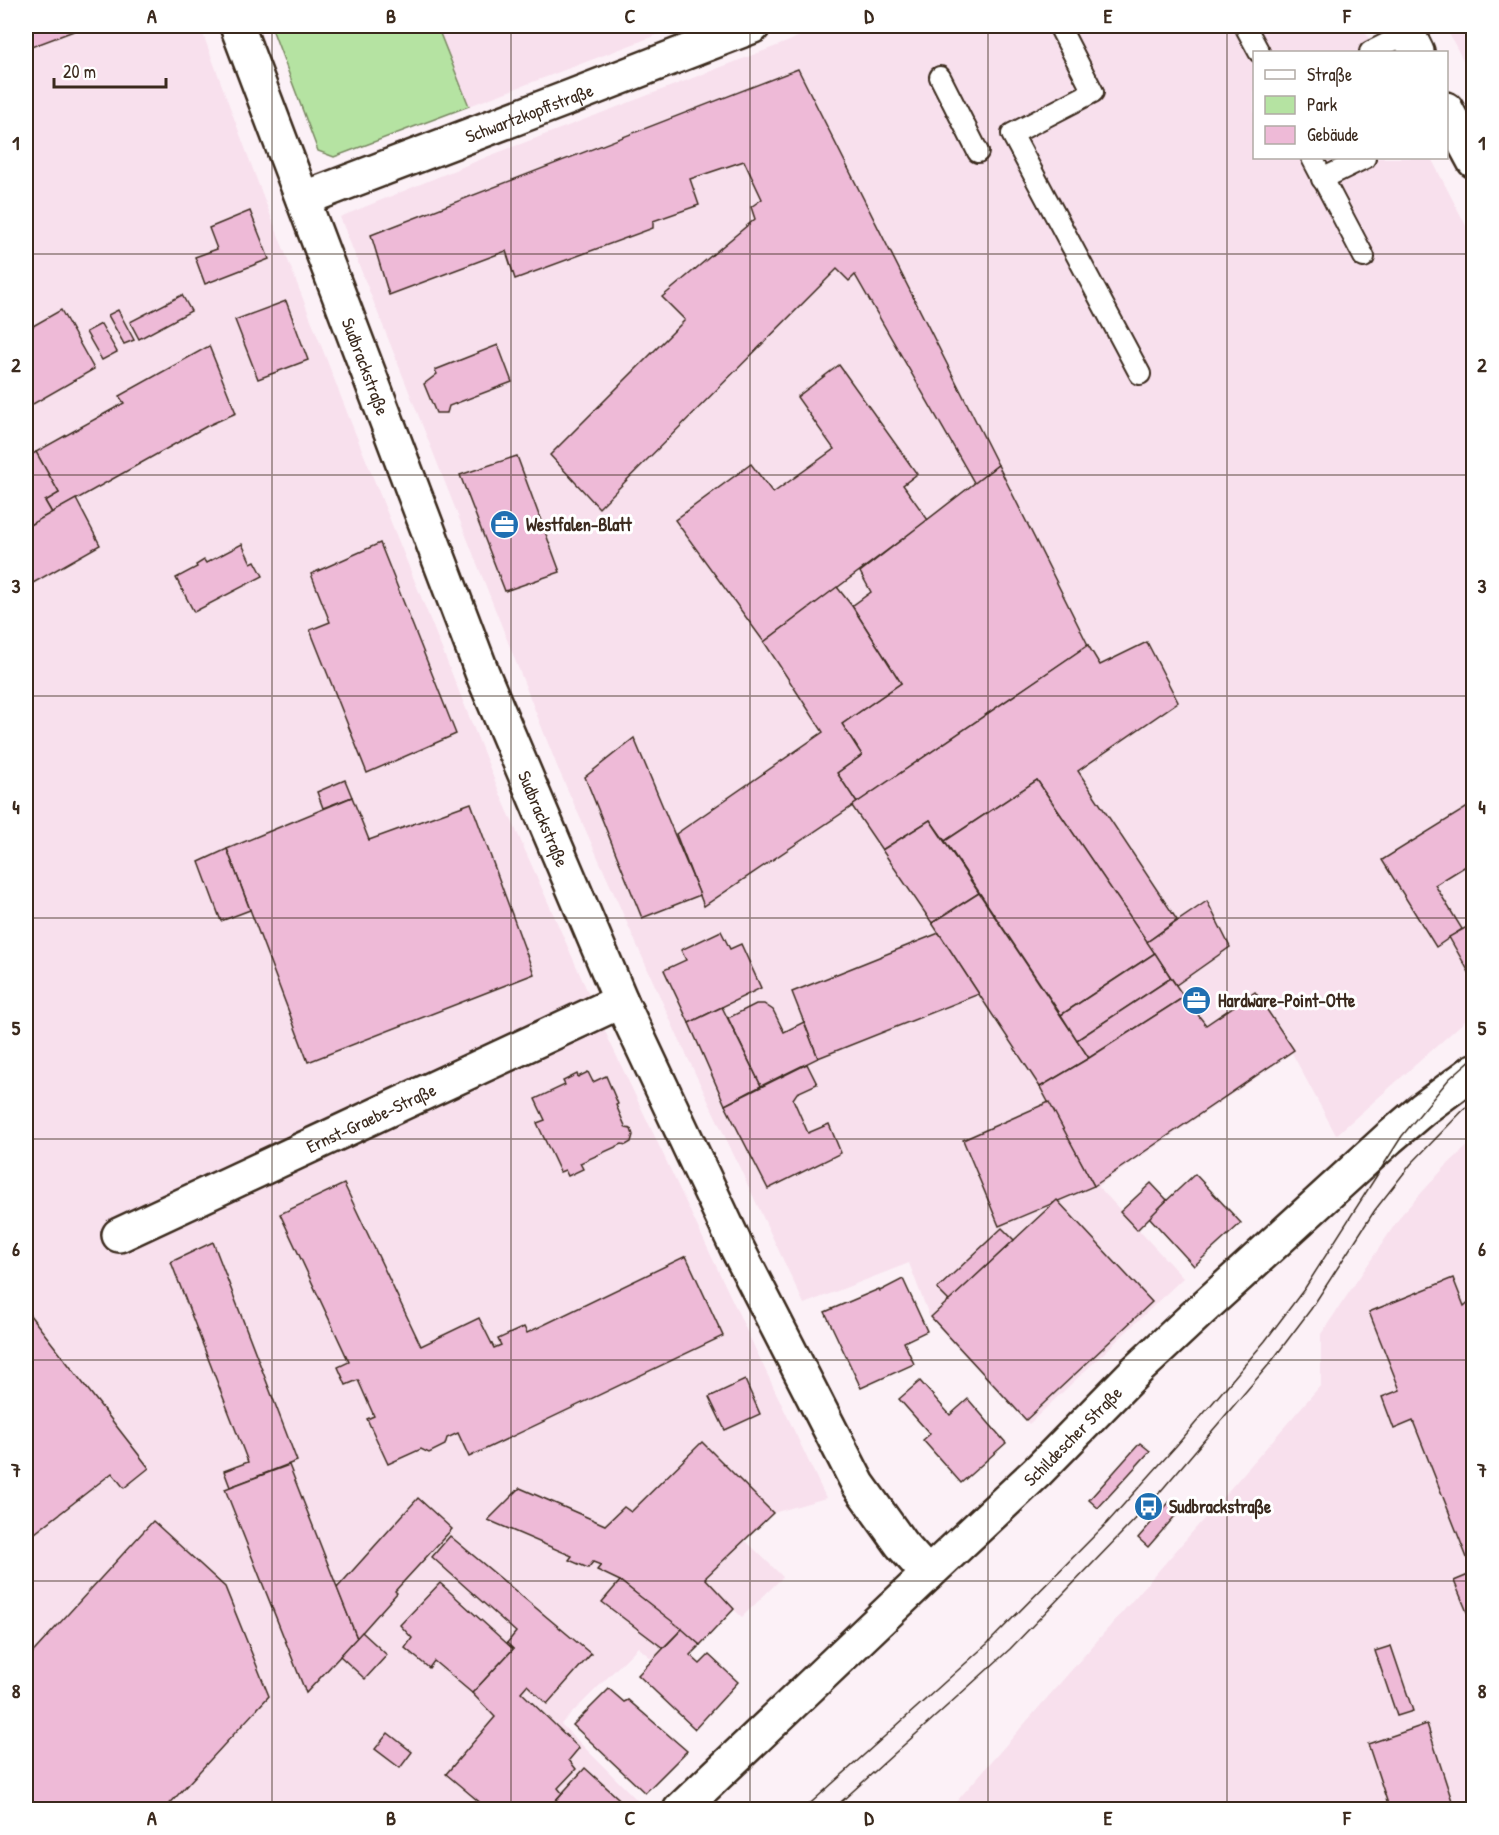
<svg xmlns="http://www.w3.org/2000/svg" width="1499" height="1835" viewBox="0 0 1499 1835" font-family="'Patrick Hand',sans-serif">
  <rect width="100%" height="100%" fill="#fcf1f7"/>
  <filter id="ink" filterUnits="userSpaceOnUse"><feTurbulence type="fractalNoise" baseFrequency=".0167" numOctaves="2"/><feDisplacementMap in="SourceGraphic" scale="12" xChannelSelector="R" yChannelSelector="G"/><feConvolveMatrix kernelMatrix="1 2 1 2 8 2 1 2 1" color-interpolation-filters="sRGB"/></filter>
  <g filter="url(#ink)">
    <!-- built -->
    <g fill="#f8e0ed">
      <polygon points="26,26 200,26 258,183 350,420 501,796 609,1040 826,1498 773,1513 745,1540 783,1577 742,1617 733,1609 682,1629 653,1660 638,1647 561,1724 640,1803 634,1809 26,1810"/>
      <polygon points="437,26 681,26 469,106"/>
      <polygon points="821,26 1362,26 1376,52 1254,52 1254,158 1431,158 1473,239 1473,1014 1336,1135 1292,1053 1098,1186 1183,1278 1029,1424 930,1318 909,1263 804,1304 677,1035 557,766 340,217 489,156 787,42"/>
      <polygon points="1445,26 1473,26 1473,79"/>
      <polygon points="1473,1141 1473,1809 949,1810 1321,1385 1321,1334 1402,1214 1446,1166"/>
    </g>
    <!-- green -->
    <polygon fill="#b5e3a2" stroke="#788660" stroke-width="1.5" points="271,26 437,26 469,106 334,157 318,151"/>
    <!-- building -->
    <g fill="#eebad7" stroke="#3b2a1e" stroke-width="1.5">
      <polygon points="26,26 87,26 26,49"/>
      <polygon points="798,69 998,465 975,484 855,275 849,281 837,269 599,508 550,455 685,320 662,297 755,219 751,207 762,199 744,161 690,179 699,205 653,221 653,228 515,279 506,251 389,295 371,235"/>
      <polygon points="250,211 269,259 205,284 195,257 217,249 209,228"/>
      <polygon points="182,295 191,311 139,339 130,322"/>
      <polygon points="286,301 308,360 258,379 235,320"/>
      <polygon points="61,310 94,369 26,408 26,330"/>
      <polygon points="118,310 134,340 124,344 108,315"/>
      <polygon points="101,324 117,352 102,360 86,332"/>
      <polygon points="498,345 512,382 449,406 447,413 436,413 424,384 437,374 435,370"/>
      <polygon points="209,346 236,413 207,426 52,513 45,501 59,493 36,452 124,403 119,396"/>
      <polygon points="839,365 917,474 903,485 928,520 764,642 675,520 751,464 773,493 834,449 797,397"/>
      <polygon points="36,452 59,493 45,501 52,513 26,527 26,458"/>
      <polygon points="517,456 560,572 505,591 460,475"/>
      <polygon points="998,465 1088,645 857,803 837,773 862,755 842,724 901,683 852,606 871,592 860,572"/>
      <polygon points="76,499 100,545 26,587 26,527"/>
      <polygon points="380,543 456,734 367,773 310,630 330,622 311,574"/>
      <polygon points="242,544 251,563 255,561 263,576 194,612 176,578 197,567 196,565 204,560 206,563"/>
      <polygon points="837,587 852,606 901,683 842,724 862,755 837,773 857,803 704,906 676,834 823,732 764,642"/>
      <polygon points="1147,642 1178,702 1078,771 1177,920 1147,942 1037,780 945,841 930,820 882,850 852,806 1088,645 1100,665"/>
      <polygon points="634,738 700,895 642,918 585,777"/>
      <polygon points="345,780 352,797 323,808 317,792"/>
      <polygon points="1037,780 1155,953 1061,1015 945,841"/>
      <polygon points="352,797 369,840 471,803 534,974 308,1062 227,849"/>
      <polygon points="1474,803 1474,861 1435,885 1462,929 1436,947 1382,860"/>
      <polygon points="930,820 979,893 932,923 882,850"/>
      <polygon points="227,849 250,910 221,921 199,862"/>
      <polygon points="979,893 1089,1058 1040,1087 932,923"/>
      <polygon points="1207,901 1230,947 1176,985 1147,942"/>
      <polygon points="1474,923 1474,981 1449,937"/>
      <polygon points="721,931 730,949 741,944 761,988 689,1023 664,970 686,960 681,950"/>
      <polygon points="939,933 979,994 818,1058 792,992"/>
      <polygon points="1155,953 1171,978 1077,1040 1061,1015"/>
      <polygon points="1171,978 1184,997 1089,1058 1077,1040"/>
      <polygon points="1255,992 1294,1050 1094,1186 1040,1087 1089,1058 1184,997 1206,1025"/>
      <polygon points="756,1004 764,1004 773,1010 784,1032 804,1022 818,1058 761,1086 728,1018"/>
      <polygon points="722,1007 761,1086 725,1105 689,1023"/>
      <polygon points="807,1064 817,1084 797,1093 793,1099 808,1133 829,1124 841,1153 768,1189 725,1105"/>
      <polygon points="588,1072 593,1082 606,1076 618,1104 616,1105 626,1128 631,1129 633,1135 631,1142 626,1145 622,1144 580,1163 583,1169 568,1176 565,1170 560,1172 537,1123 545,1120 535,1099 565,1085 563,1081 577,1074 578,1077"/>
      <polygon points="1049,1102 1094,1186 999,1226 963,1140"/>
      <polygon points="26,1107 33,1123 26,1127"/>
      <polygon points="1195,1174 1241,1223 1194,1266 1149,1217"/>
      <polygon points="1151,1183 1167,1200 1137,1230 1120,1212"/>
      <polygon points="344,1184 421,1346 479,1318 494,1348 501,1345 498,1339 524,1327 527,1333 686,1256 723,1336 469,1457 458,1433 447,1438 445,1445 429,1453 421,1449 388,1464 367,1419 374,1416 358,1380 346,1385 338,1367 349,1362 280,1214"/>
      <polygon points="1057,1200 1152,1302 1026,1420 931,1317"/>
      <polygon points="1002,1228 1014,1240 949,1301 937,1289"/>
      <polygon points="213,1242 297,1461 230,1487 224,1471 248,1462 171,1262"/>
      <polygon points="1453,1278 1464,1306 1474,1297 1474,1610 1467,1612 1454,1581 1473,1573 1413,1421 1394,1429 1382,1397 1400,1390 1369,1312"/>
      <polygon points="903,1279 927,1331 904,1342 914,1364 861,1388 825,1312 879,1289 880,1291"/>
      <polygon points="26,1310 149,1468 124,1488 112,1473 26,1540"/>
      <polygon points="745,1380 760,1414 725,1430 709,1397"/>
      <polygon points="920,1381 950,1415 968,1399 1006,1443 961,1483 923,1440 930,1434 899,1399"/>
      <polygon points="702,1442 773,1513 705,1578 734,1609 700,1645 620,1581 597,1570 601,1565 593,1562 588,1568 569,1560 572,1556 488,1520 520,1488 605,1525 624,1507 631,1512"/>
      <polygon points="1140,1443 1150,1451 1098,1508 1089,1500"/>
      <polygon points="289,1465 357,1638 306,1693 225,1489"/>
      <polygon points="418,1498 452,1529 395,1591 397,1593 357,1638 337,1588"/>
      <polygon points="1172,1499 1182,1508 1148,1547 1138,1538"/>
      <polygon points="153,1521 225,1587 269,1696 164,1810 26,1810 26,1660"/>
      <polygon points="450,1536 591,1654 547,1704 527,1685 521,1692 579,1748 569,1760 576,1769 558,1788 562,1793 547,1810 489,1810 446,1774 495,1717 472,1693 513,1649 507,1643 516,1632 432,1557"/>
      <polygon points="620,1581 682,1629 663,1648 602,1602"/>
      <polygon points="440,1583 513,1649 472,1693 434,1661 429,1668 405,1648 412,1638 400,1625"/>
      <polygon points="682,1629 700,1645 690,1655 700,1664 709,1655 738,1682 695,1729 638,1675"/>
      <polygon points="362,1632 387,1655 365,1679 340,1656"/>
      <polygon points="1391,1646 1413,1711 1397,1716 1375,1651"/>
      <polygon points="609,1689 624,1702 628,1700 687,1751 645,1793 573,1725"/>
      <polygon points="1427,1724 1455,1810 1390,1810 1368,1744"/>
      <polygon points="388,1733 412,1752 400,1768 375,1749"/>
      <polygon points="585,1768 629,1808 628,1810 547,1810"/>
    </g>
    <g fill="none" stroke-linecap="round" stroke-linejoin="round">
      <defs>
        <g id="lane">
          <polyline points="1059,26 1093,92 1012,134 1140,374"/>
          <polyline points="1245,26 1259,52"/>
          <polyline points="1370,52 1408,33"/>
          <polyline points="940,77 978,152"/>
          <polyline points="1312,158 1364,257"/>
          <polyline points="1322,179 1365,158"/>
        </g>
        <g id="street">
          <polyline points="1404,26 1417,52"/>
          <polyline points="1446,109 1474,161"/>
          <path id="s1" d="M303 199 573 96 753 26"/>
          <path id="s2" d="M119 1235 621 1001"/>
          <path id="s3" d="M928 1574 1037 1472 1137 1370 1200 1311 1389 1138 1423 1109 1474 1071"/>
        </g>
        <g id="secondary">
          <path id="s4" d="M237 26 483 675 621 1001 737 1248 858 1484 901 1544 928 1574 680 1810"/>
        </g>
      </defs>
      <!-- lane casing -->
      <use href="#lane" stroke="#3b2a1e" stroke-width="24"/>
      <!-- street casing -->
      <use href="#street" stroke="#3b2a1e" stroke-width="38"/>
      <!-- secondary casing -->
      <use href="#secondary" stroke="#3b2a1e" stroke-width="38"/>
      <!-- lane -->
      <use href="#lane" stroke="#fff" stroke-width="20"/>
      <!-- street -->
      <use href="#street" stroke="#fff" stroke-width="33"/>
      <!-- secondary -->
      <use href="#secondary" stroke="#fff" stroke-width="33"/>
      <!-- tram -->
      <g stroke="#3b2a1e" stroke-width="1.5">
        <polyline points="803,1810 987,1644 1107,1523 1177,1445 1265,1341 1305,1288 1402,1136 1449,1079 1474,1057"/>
        <polyline points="832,1810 1010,1649 1148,1506 1271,1362 1311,1309 1375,1210 1411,1164 1474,1099"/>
      </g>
    </g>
  </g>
  <!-- grid -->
  <path fill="none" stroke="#3b2a1e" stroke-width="1.5" stroke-opacity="0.55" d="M272 26V1810M511 26V1810M750 26V1810M988 26V1810M1227 26V1810M26 254H1474M26 475H1474M26 696H1474M26 918H1474M26 1139H1474M26 1360H1474M26 1581H1474"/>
  <!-- icons -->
  <defs>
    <symbol id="office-disc" viewBox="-11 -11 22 22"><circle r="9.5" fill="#1f6fb2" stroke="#fff"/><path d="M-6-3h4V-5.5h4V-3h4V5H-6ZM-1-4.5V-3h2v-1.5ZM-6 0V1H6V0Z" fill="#fff"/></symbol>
    <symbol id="bus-disc" viewBox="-11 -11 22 22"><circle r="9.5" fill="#1f6fb2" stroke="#fff"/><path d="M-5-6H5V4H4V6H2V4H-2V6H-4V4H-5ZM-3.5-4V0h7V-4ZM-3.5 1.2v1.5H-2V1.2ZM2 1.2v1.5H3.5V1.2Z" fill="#fff"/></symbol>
  </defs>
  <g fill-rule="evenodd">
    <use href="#office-disc" x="488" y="508" width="33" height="33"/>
    <use href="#office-disc" x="1180" y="984" width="33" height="33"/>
    <use href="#bus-disc" x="1132" y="1490" width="33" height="33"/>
  </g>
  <g text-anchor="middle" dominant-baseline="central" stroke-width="6" stroke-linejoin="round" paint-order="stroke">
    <!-- street labels -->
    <g font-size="18" fill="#3b2a1e" stroke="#fff">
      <text stroke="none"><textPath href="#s1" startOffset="242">Schwartzkopffstraße</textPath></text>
      <text stroke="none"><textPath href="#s4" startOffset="364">Sudbrackstraße</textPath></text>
      <text stroke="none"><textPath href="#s4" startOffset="850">Sudbrackstraße</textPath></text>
      <text stroke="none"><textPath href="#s2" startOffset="278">Ernst-Graebe-Straße</textPath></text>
      <text stroke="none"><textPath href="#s3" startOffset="200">Schildescher Straße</textPath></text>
    </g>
    <!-- poi labels -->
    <g font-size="18" font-weight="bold" fill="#3b2a1e" stroke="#fff" text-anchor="start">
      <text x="526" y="524">Westfalen-Blatt</text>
      <text x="1218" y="1000">Hardware-Point-Otte</text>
      <text x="1169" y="1506">Sudbrackstraße</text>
    </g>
  </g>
  <!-- margin -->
  <rect width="1499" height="1835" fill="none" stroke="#fff" stroke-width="66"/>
  <!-- legend -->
  <rect x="1253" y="51" width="195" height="108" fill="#ffffff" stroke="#b1aaa5" stroke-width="1.5"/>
  <rect x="1265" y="70" width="30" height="9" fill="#ffffff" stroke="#b1aaa5" stroke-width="1.5"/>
  <text x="1307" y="81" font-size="18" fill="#3b2a1e">Straße</text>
  <rect x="1265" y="96" width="30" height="18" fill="#b5e3a2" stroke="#b1aaa5" stroke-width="1.5"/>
  <text x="1307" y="111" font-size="18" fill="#3b2a1e">Park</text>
  <rect x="1265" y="126" width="30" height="18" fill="#eebad7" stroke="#b1aaa5" stroke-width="1.5"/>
  <text x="1307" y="141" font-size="18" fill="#3b2a1e">Gebäude</text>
  <!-- scale -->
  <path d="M54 78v9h112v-9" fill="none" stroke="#3b2a1e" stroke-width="3"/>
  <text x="63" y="78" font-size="18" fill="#3b2a1e" stroke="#ffffff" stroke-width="4.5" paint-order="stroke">20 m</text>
  <rect x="33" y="33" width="1433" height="1769" fill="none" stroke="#3b2a1e" stroke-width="2"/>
  <g font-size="20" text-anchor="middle" font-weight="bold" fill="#3b2a1e">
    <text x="152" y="23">A</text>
    <text x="391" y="23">B</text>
    <text x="630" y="23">C</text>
    <text x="869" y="23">D</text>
    <text x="1108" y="23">E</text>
    <text x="1347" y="23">F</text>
    <text x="16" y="150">1</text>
    <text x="1482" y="150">1</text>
    <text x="16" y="372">2</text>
    <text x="1482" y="372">2</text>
    <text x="16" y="593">3</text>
    <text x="1482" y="593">3</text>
    <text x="16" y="814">4</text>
    <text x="1482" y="814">4</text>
    <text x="16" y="1035">5</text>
    <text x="1482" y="1035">5</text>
    <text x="16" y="1256">6</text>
    <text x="1482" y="1256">6</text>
    <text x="16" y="1477">7</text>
    <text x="1482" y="1477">7</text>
    <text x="16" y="1698">8</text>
    <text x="1482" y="1698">8</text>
    <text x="152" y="1825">A</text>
    <text x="391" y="1825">B</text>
    <text x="630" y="1825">C</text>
    <text x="869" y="1825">D</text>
    <text x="1108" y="1825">E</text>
    <text x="1347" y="1825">F</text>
  </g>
</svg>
